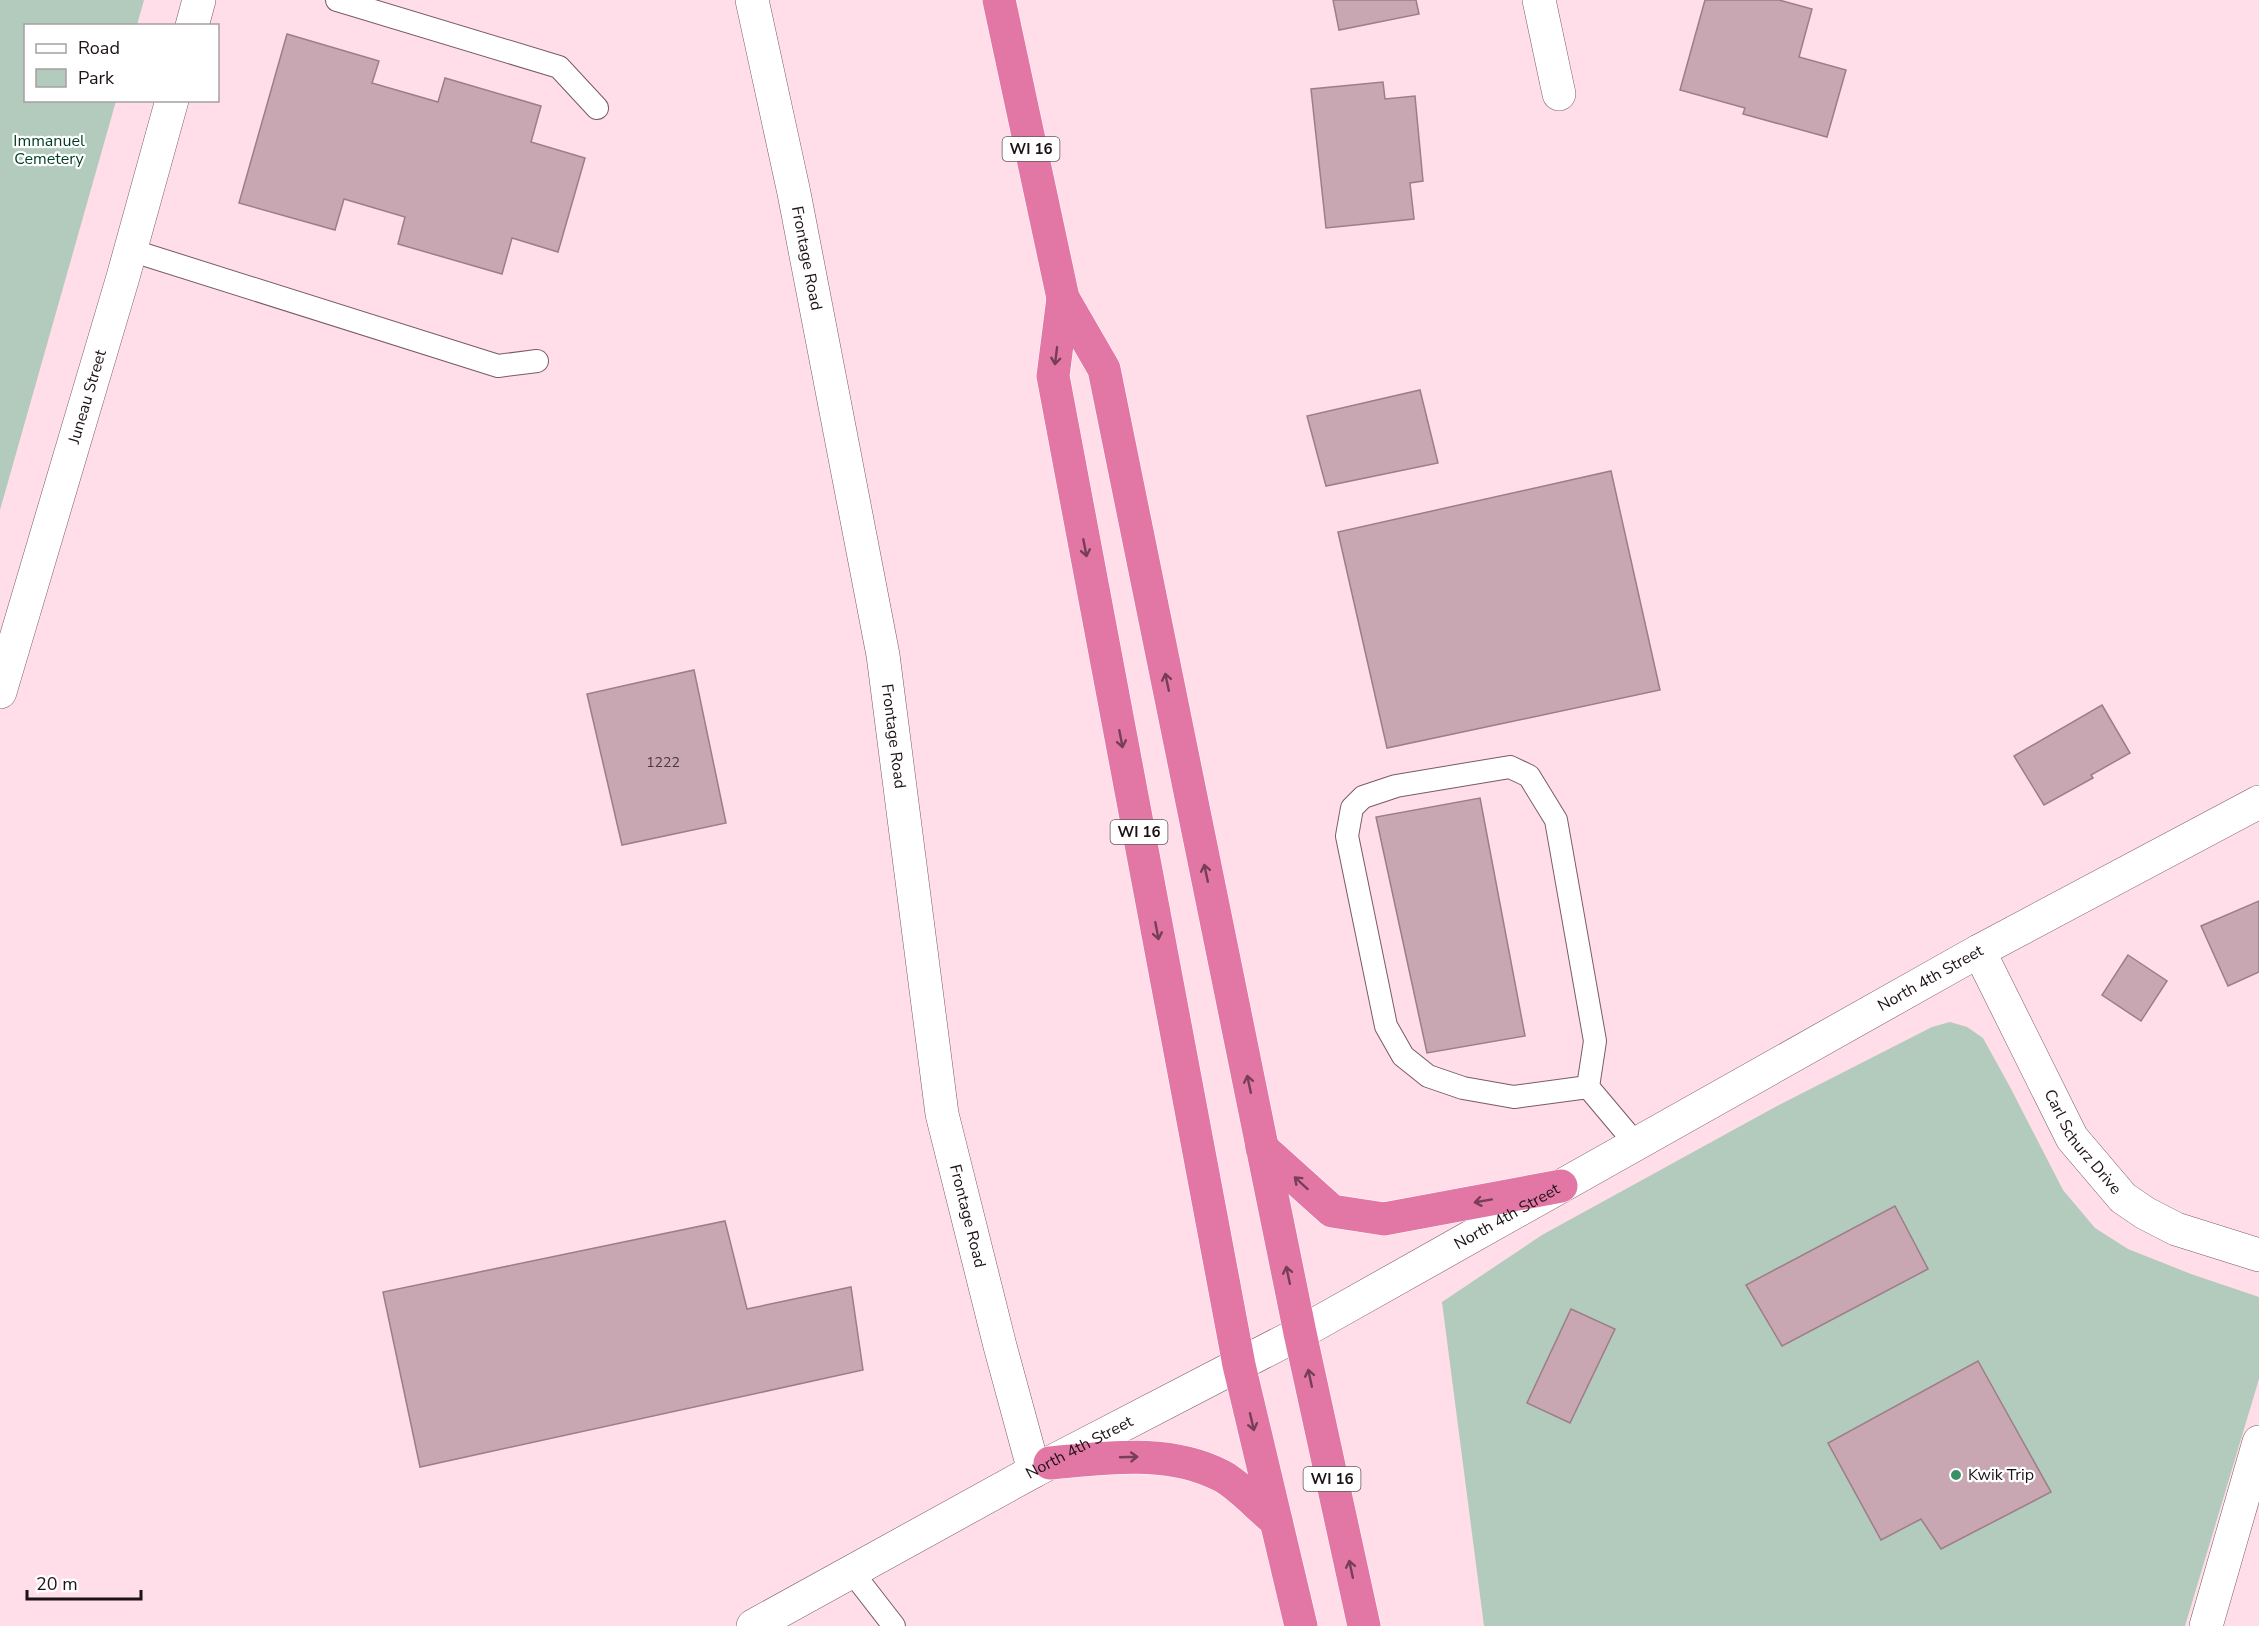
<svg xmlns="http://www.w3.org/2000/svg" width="2259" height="1626" viewBox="0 0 2259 1626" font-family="'Nunito Sans',sans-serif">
  <rect width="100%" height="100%" fill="#ffdde9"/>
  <!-- green -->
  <g fill="#b2cbbc">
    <polygon points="0,0 144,0 137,25 26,26 26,100 116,101 0,510"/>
    <polygon points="1950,1022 1967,1027 1983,1038 2010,1087 2063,1190 2095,1228 2128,1249 2191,1274 2259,1297 2259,1379 2185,1626 1484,1626 1442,1302 1542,1235 1777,1106 1932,1027"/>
  </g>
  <!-- building -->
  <g fill="#c8a7b3" stroke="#9c7d89" stroke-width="1.5">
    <polygon points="1333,0 1416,0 1419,14 1339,30"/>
    <polygon points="1705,0 1779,0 1812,9 1799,57 1846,70 1827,137 1743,114 1745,108 1680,90"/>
    <polygon points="287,34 379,61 372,83 438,102 445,78 541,106 531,142 585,158 558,252 512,238 502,274 398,244 405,217 344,199 335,230 239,203"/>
    <polygon points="1383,82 1385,99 1415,96 1423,181 1410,183 1414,219 1326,228 1311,89"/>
    <polygon points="1420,390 1438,463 1326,486 1307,416"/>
    <polygon points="1611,471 1660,690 1387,748 1338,532"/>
    <polygon points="694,670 726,823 622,845 587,694"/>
    <polygon points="2102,705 2130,753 2091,775 2093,778 2044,805 2014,756"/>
    <polygon points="1480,798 1525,1036 1427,1053 1376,817"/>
    <polygon points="2259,901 2259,972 2228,986 2201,926"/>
    <polygon points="2128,955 2167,981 2141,1021 2102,995"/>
    <polygon points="1895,1206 1928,1269 1782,1346 1746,1285"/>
    <polygon points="725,1221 747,1309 851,1287 863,1370 420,1467 383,1292"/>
    <polygon points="1571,1309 1615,1329 1570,1423 1527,1403"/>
    <polygon points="1978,1361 2051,1492 1941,1549 1921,1519 1881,1540 1828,1443"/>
  </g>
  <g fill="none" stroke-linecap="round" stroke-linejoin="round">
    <defs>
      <g id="lane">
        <polyline points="337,0 559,67 597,108"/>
        <polyline points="130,250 498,366 537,361"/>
        <polyline points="1588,1087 1595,1041 1556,820 1529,776 1510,767 1396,786 1363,797 1352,808 1347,836 1386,1026 1403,1056 1428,1076 1463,1088 1514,1097 1588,1087 1636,1144"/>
        <polyline points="852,1572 894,1626"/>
      </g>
      <g id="street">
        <path id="s1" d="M752 0 794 193 883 655 942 1114 1000 1346 1034 1471"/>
        <polyline points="1539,0 1559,94"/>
        <polyline points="192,26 199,0"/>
        <path id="s2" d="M0 692 123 277 172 100"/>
        <path id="s3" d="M1979 951 2072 1138 2123 1198 2145 1213 2176 1229 2259 1255"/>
        <polyline points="2206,1626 2259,1442"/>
      </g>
      <g id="secondary">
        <path id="s4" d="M753 1626 1034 1471 1300 1333 1979 951 2259 802"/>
      </g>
      <g id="highway">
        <polyline points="999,0 1063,298 1104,369 1300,1333 1364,1626"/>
        <polyline points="1063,298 1053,376 1239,1365 1301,1626"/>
        <polyline points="1262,1148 1332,1211 1384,1219 1561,1186"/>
        <path d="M1050 1463C1107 1458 1169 1448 1222 1476 1239 1485 1260 1508 1276 1521"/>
      </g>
    </defs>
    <!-- lane casing -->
    <use href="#lane" stroke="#785b66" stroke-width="24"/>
    <!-- street casing -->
    <use href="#street" stroke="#785b66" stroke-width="34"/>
    <!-- secondary casing -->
    <use href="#secondary" stroke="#785b66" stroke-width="34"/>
    <!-- highway casing -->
    <use href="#highway" stroke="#fff" stroke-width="34"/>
    <!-- lane -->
    <use href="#lane" stroke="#fff" stroke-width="22"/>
    <!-- street -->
    <use href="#street" stroke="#fff" stroke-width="33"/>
    <!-- secondary -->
    <use href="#secondary" stroke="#fff" stroke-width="33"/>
    <!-- highway -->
    <use href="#highway" stroke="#e277a6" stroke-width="33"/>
  </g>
  <!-- one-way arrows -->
  <defs><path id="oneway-shaft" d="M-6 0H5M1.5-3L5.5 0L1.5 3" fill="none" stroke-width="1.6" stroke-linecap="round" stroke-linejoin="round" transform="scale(1.5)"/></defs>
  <g stroke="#763f57">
    <use href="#oneway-shaft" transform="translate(1056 356) rotate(97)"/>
    <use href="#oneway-shaft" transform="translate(1085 548) rotate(79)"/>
    <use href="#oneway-shaft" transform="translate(1167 682) rotate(-102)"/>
    <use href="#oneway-shaft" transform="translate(1121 739) rotate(79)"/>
    <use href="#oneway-shaft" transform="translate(1206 873) rotate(-102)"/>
    <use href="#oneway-shaft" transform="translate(1157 931) rotate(79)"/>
    <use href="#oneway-shaft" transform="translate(1249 1084) rotate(-102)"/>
    <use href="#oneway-shaft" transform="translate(1301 1183) rotate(-138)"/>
    <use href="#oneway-shaft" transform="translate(1483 1201) rotate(170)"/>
    <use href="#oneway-shaft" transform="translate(1288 1275) rotate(-102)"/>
    <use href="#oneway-shaft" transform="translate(1310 1378) rotate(-102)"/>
    <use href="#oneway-shaft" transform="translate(1252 1422) rotate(77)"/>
    <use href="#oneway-shaft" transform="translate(1129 1457) rotate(-2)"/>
    <use href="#oneway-shaft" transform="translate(1351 1569) rotate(-102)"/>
  </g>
  <!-- markers -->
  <circle fill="#389065" stroke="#fff" stroke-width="2" cx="1956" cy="1475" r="6"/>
  <g text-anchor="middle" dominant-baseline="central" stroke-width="4.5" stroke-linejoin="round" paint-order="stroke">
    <!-- number labels -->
    <g font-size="14" fill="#48373d">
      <text x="663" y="762">1222</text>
    </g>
    <!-- shield labels -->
    <g fill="#fff" stroke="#61595c" stroke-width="1.5">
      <rect x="1002.5" y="137" width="57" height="24" rx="4.5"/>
      <rect x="1110.5" y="820" width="57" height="24" rx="4.5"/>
      <rect x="1303.5" y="1467" width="57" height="24" rx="4.5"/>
    </g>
    <g font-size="15" font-weight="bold" fill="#1d1216">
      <text x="1031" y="149">WI 16</text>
      <text x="1139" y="832">WI 16</text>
      <text x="1332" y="1479">WI 16</text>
    </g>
    <!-- park labels -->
    <g font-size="16" fill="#013d24" stroke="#fff">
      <text x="49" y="141">Immanuel<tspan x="49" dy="18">Cemetery</tspan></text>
    </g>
    <!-- street labels -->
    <g font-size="16" fill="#1d1216" stroke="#fff">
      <text stroke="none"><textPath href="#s1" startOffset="264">Frontage Road</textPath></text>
      <text stroke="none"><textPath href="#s2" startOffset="308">Juneau Street</textPath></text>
      <text stroke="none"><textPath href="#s1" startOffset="750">Frontage Road</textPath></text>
      <text stroke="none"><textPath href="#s4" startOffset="1344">North 4th Street</textPath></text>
      <text stroke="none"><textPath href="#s3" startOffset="218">Carl Schurz Drive</textPath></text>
      <text stroke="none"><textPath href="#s1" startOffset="1236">Frontage Road</textPath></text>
      <text stroke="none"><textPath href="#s4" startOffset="858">North 4th Street</textPath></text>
      <text stroke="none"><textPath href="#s4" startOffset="372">North 4th Street</textPath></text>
    </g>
    <!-- poi labels -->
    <g font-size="16" fill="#1d1216" stroke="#fff" text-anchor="start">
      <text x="1968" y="1475">Kwik Trip</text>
    </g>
  </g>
  <!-- legend -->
  <rect x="24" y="24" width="195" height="78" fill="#ffffff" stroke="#a5a0a2" stroke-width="1.5"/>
  <rect x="36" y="44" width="30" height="9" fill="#ffffff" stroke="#a5a0a2" stroke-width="1.5"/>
  <text x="78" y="54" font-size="18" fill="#1d1216">Road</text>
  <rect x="36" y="69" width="30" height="18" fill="#b2cbbc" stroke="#a5a0a2" stroke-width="1.5"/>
  <text x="78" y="84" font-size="18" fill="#1d1216">Park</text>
  <!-- scale -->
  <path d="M27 1590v9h114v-9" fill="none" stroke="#1d1216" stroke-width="3"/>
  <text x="36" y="1590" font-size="18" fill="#1d1216" stroke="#ffffff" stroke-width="4.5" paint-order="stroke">20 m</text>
</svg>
